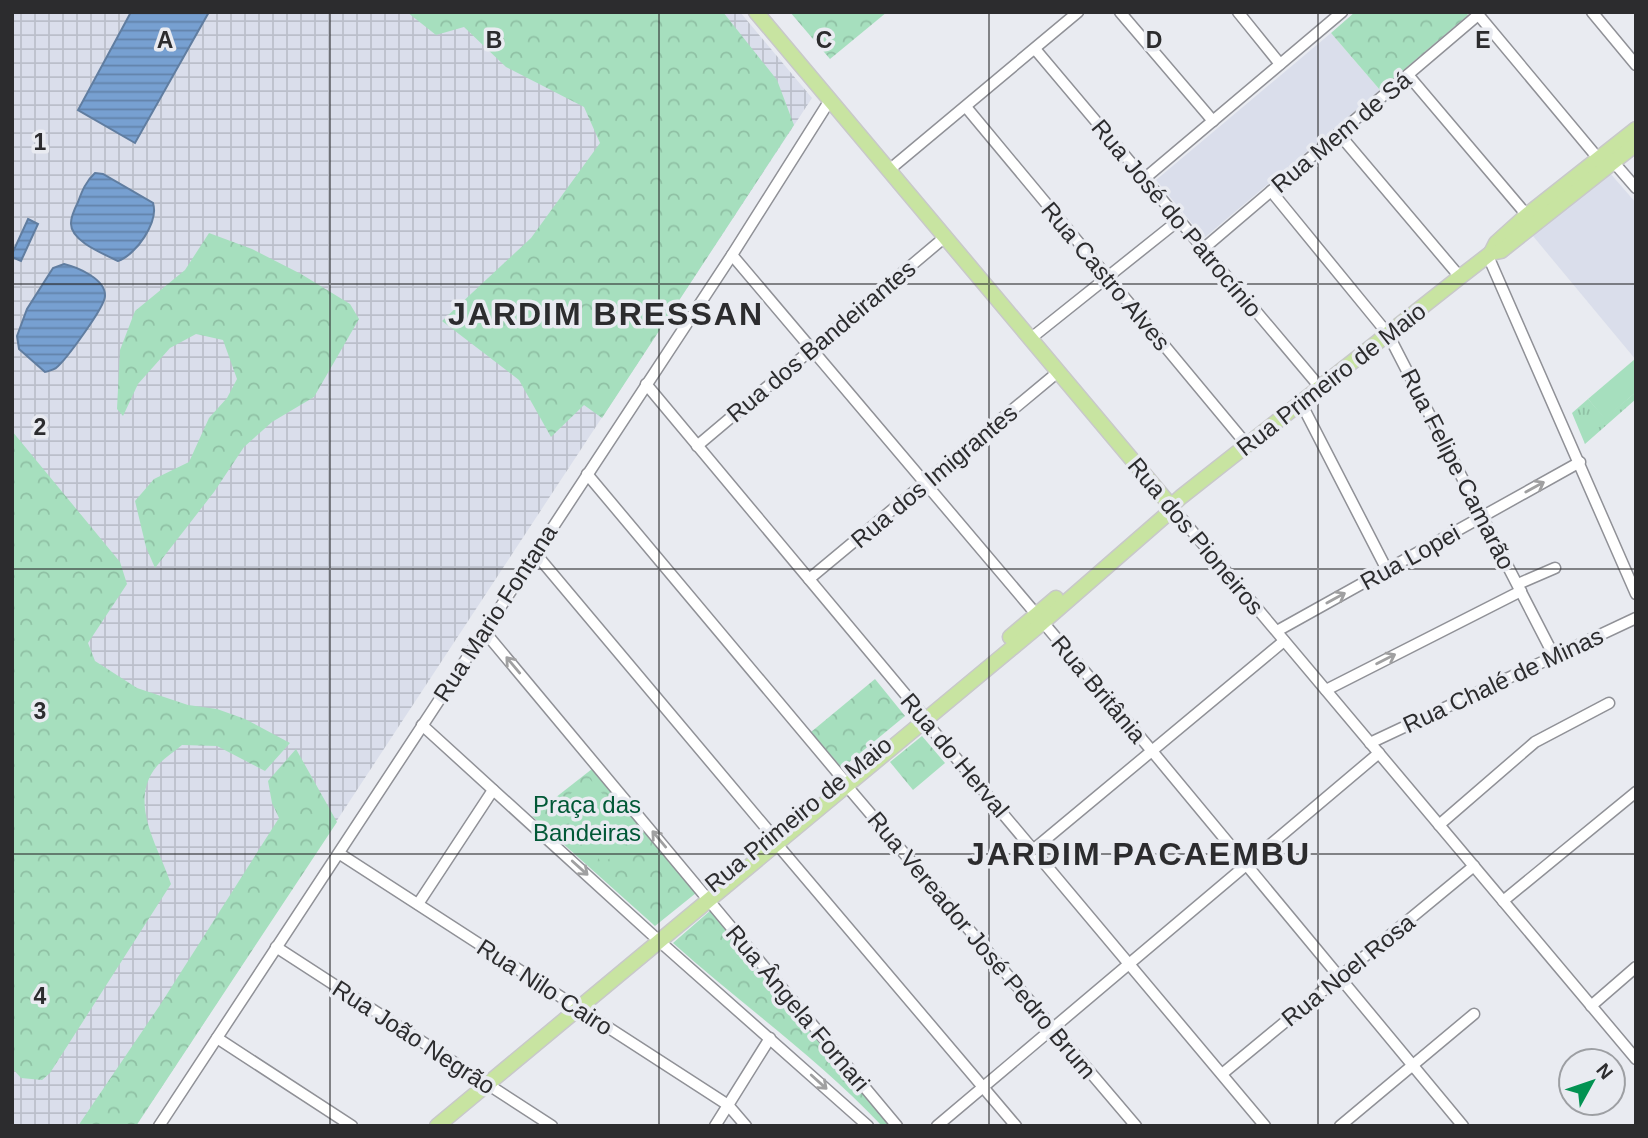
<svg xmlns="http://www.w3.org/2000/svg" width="1648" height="1138" viewBox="0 0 1648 1138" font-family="Arial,sans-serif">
  <defs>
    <pattern id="industrial-grid" width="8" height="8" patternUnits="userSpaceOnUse" patternTransform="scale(1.75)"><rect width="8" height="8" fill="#dadeeb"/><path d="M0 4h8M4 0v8" fill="none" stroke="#bbbfca"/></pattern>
    <pattern id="grass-tufts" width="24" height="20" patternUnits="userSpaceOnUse" patternTransform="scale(1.75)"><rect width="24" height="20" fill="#a6dfbe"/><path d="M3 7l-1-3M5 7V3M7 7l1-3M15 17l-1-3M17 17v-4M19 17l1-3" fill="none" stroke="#8fc0a4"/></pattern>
    <pattern id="forest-crowns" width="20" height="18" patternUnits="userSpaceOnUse" patternTransform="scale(1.75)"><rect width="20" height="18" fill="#a6dfbe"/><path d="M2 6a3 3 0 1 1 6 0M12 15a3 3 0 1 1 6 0" fill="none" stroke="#8fc0a4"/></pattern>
    <pattern id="water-rules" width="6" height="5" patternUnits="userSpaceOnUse" patternTransform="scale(1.75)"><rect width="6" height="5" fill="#77a0d1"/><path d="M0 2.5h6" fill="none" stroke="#6283aa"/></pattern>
  </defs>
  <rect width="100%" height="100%" fill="#e9ebf1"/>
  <!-- built -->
  <g fill="#dadeeb">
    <polygon points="1331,33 1380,90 1204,238 1156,180"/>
    <polygon points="1609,172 1636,203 1636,360 1533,236"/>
  </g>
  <!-- industrial -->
  <polygon fill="url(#industrial-grid)" points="12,12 740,12 812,98 136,1126 12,1126"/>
  <!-- grass -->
  <polygon fill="url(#grass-tufts)" points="1636,392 1636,399 1585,444 1572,413 1588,399 1605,418"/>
  <!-- forest -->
  <g fill="url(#forest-crowns)">
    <polygon points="407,12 723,12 777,80 794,125 602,418 584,405 551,437 519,380 442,321 531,238 600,143 584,107 506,67 464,27 436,35"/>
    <polygon points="790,12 887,12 830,59"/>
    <polygon points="1355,12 1466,12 1468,15 1380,90 1331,33"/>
    <polygon points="209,233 252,249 301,274 350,304 359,319 314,397 272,422 244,447 214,492 155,568 146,547 135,501 154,479 189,462 209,418 227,398 237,379 223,340 196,334 170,348 138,384 123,416 117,409 120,350 135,311 185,270"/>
    <path d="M12 431 120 562 127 584 88 643 95 661 137 688 188 705 217 709 245 719 290 743 265 771 217 746 182 745C174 752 164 758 157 766 127 802 159 847 171 884L50 1073 42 1080 21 1078 12 1068Z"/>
    <polygon points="875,679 905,716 842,768 811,732"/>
    <polygon points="922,736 945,763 913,790 890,762"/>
    <polygon points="296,749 337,822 136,1126 78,1126 160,1005 279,818 272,803 268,781"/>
    <polygon points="592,769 696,893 655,926 532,816"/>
    <path d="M711 910 754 963 795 1005 890 1126H882C818 1058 742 1005 673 943Z"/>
  </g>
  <!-- pitch -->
  <g fill="#a6dfbe">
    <polygon points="1635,359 1636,392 1605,419 1588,399"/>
    <polygon points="589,778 637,835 603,864 555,807"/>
  </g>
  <!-- water -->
  <g fill="url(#water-rules)" stroke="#607da0" stroke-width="2">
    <polygon points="131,12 209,12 135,143 78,110"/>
    <path d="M95 173 103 174 153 203C159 222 136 255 118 261 104 254 70 241 71 223 71 216 75 208 78 202 82 191 86 181 95 173Z"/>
    <polygon points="28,219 38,224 21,261 12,257 12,254"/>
    <path d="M64 264C77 267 106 279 105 296 105 307 65 361 56 368 55 369 46 372 45 372L19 349 17 336 27 309 53 268Z"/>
  </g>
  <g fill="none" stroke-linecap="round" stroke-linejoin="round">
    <defs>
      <g id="minor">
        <polyline points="1120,12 1213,121"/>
        <polyline points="1238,12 1280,64"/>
        <polyline points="1476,12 1602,163"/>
        <polyline points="1592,12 1636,65"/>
        <polyline points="1035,49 1319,386"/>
        <polyline points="1408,75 1531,220"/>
        <polyline points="966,107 1247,445"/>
        <polyline points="1339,134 1460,277"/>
        <polyline points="1610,158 1636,188"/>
        <polyline points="889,170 1078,12"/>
        <polyline points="1144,179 1342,12"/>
        <polyline points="1271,191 1388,334 1554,656"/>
        <polyline points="1203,249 1478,15"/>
        <polyline points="732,255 1152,751 1463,1126"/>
        <polyline points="1488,256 1636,594"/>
        <polyline points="1030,339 1179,220"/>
        <polyline points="646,384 921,713 925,721 1265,1126"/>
        <polyline points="1300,401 1387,570"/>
        <polyline points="697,446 945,237"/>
        <polyline points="587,474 842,778 846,785 1136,1126"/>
        <polyline points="1171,506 1636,1059"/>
        <polyline points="535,553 772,835 776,843 1016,1126"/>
        <polyline points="809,579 1058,372"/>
        <polyline points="1518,584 1555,568"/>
        <polyline points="484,631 897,1126"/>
        <polyline points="1277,631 1580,462"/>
        <polyline points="1326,690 1521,591"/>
        <polyline points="422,725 658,940 868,1126"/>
        <polyline points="1370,743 1636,618"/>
        <polyline points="1439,825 1535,742 1609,703"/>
        <polyline points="1034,849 1284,641"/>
        <polyline points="340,854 728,1105 746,1126"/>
        <polyline points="1503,901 1636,792"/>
        <polyline points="418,904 493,790"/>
        <polyline points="276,947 552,1126"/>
        <polyline points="1591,1006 1636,967"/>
        <polyline points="217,1038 352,1126"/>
        <polyline points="1222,1074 1474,866"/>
        <polyline points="159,1126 732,255 830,100"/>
        <polyline points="715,1126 770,1038"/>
        <polyline points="937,1126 1379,753"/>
        <polyline points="1340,1126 1474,1014"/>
      </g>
      <g id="major">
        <polyline points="756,12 1171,506"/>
        <polyline points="1491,253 1496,243 1527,215 1636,129"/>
        <polyline points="1010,637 1056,598"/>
        <polyline points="437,1126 1042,623 1166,515 1171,506 1181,497 1460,277 1491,253 1501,251 1636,144"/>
      </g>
    </defs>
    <!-- minor casing -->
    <use href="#minor" stroke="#909197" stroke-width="13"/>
    <!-- major casing -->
    <use href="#major" stroke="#c8c8c9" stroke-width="17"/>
    <!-- minor -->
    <use href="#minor" stroke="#fff" stroke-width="10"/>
    <!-- major -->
    <use href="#major" stroke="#c8e4a1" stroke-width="14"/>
  </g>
  <!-- one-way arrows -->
  <defs><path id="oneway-shaft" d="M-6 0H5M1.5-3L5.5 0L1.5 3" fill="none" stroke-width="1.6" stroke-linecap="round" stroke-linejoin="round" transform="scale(1.75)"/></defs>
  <g stroke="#a0a0a1">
    <use href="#oneway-shaft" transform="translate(1535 487) rotate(-29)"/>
    <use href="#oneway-shaft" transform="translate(1336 598) rotate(-29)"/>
    <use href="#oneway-shaft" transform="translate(1386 659) rotate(-27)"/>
    <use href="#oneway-shaft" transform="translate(513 665) rotate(-130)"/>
    <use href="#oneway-shaft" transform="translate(659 839) rotate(-130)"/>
    <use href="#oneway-shaft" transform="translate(580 868) rotate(42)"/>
    <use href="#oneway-shaft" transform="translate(819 1082) rotate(42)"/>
  </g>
  <!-- grid -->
  <path fill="none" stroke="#2c2c2e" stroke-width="2" stroke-opacity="0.55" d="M330 12V1126M659 12V1126M989 12V1126M1318 12V1126M12 284H1636M12 569H1636M12 854H1636"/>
  <g text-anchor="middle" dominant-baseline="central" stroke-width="7" stroke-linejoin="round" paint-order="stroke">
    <!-- street labels -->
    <g font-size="24" fill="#2c2c2e" stroke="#e9ebf1">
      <text transform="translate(1341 132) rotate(-40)">Rua Mem de Sá</text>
      <text transform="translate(1177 218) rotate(50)">Rua José do Patrocínio</text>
      <text transform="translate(1106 276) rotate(50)">Rua Castro Alves</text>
      <text transform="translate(821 341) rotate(-40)">Rua dos Bandeirantes</text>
      <text transform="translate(1331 379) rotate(-38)">Rua Primeiro de Maio</text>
      <text transform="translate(1458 469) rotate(63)">Rua Felipe Camarão</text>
      <text transform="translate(934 476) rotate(-40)">Rua dos Imigrantes</text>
      <text transform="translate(1196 536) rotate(50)">Rua dos Pioneiros</text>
      <text transform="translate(1410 557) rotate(-29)">Rua Lopei</text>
      <text transform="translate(495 613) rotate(-57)">Rua Mario Fontana</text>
      <text transform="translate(1503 680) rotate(-25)">Rua Chalé de Minas</text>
      <text transform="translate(1099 689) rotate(50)">Rua Britânia</text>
      <text transform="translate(955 755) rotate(50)">Rua do Herval</text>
      <text transform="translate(798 814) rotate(-39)">Rua Primeiro de Maio</text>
      <text transform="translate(982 945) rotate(50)">Rua Vereador José Pedro Brum</text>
      <text transform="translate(1348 970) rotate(-39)">Rua Noel Rosa</text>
      <text transform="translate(545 987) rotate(33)">Rua Nilo Cairo</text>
      <text transform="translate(798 1008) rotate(50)">Rua Ângela Fornari</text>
      <text transform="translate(414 1037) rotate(33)">Rua João Negrão</text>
    </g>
    <!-- park labels -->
    <g font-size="24" fill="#015836" stroke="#e9ebf1">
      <text x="587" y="804">Praça das<tspan x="587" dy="28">Bandeiras</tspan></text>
    </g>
    <!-- district labels -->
    <g font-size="32" font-weight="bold" letter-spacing="2" fill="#2c2c2e" stroke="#e9ebf1">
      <text x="606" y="314">JARDIM BRESSAN</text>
      <text x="1139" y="854">JARDIM PACAEMBU</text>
    </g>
  </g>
  <g font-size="23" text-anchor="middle" font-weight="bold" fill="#2c2c2e" stroke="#e9ebf1" stroke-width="7" stroke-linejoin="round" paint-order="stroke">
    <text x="165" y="48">A</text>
    <text x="494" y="48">B</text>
    <text x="824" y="48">C</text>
    <text x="1154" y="48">D</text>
    <text x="1483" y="48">E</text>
    <text x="40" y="150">1</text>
    <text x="40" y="435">2</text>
    <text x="40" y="719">3</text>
    <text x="40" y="1004">4</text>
  </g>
  <!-- border -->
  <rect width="1648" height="1138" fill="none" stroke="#2c2c2e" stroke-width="28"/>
  <!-- north arrow -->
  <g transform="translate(1592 1082) rotate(50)"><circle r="33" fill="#e9ebf1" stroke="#9d9fa3" stroke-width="2"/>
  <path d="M0-5L12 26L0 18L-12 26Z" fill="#029252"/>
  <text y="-10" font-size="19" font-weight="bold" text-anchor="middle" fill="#2c2c2e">N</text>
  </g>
</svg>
